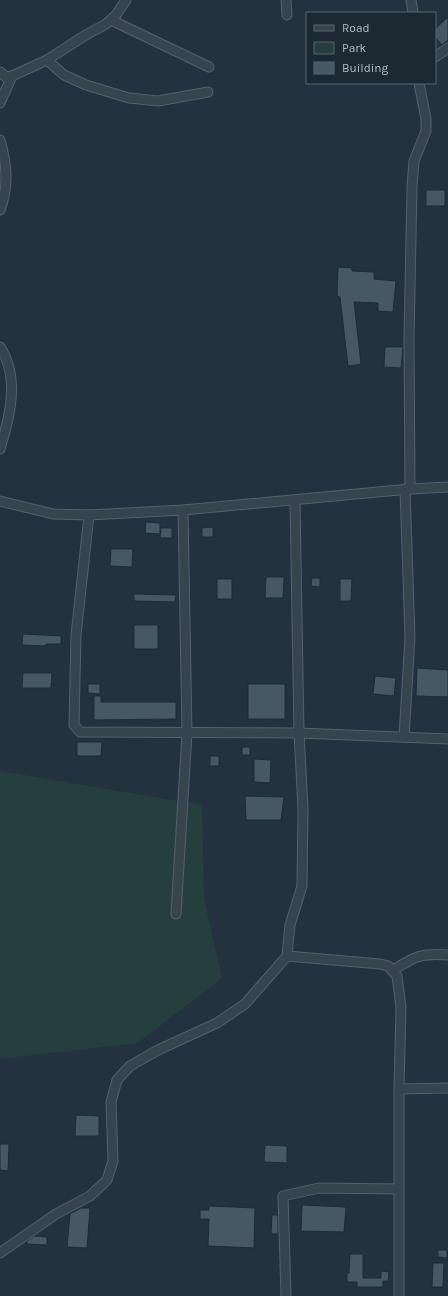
<svg xmlns="http://www.w3.org/2000/svg" width="448" height="1296" viewBox="0 0 448 1296" font-family="Karla,sans-serif">
  <rect width="100%" height="100%" fill="#23323e"/>
  <!-- green -->
  <polygon fill="#253f3f" points="0,771 202,805 204,899 222,978 138,1043 0,1059"/>
  <!-- building -->
  <g fill="#475865" stroke="#1e2b35">
    <polygon points="448,17 448,40 442,45 435,37 435,29"/>
    <rect x="426" y="190" width="19" height="16"/>
    <polygon points="338,267 352,268 352,271 374,272 374,279 396,281 393,312 378,311 378,303 354,302 361,364 348,366 340,297 337,296"/>
    <polygon points="385,347 403,347 401,368 384,367"/>
    <polygon points="146,522 160,523 160,534 145,533"/>
    <polygon points="213,527 213,537 202,537 202,528"/>
    <polygon points="161,528 172,528 172,538 160,538"/>
    <polygon points="111,549 133,549 132,567 110,566"/>
    <polygon points="266,577 284,577 283,598 265,598"/>
    <polygon points="312,578 320,578 320,587 311,586"/>
    <rect x="217" y="579" width="15" height="20"/>
    <polygon points="340,579 352,579 351,601 340,601"/>
    <polygon points="134,594 176,595 175,602 134,601"/>
    <rect x="134" y="625" width="24" height="24"/>
    <polygon points="23,634 61,636 61,644 46,644 45,646 22,645"/>
    <polygon points="417,668 448,670 448,697 416,696"/>
    <polygon points="23,673 52,673 51,688 22,688"/>
    <polygon points="375,676 396,678 394,696 373,694"/>
    <polygon points="88,684 100,684 100,694 88,693"/>
    <rect x="248" y="684" width="37" height="35"/>
    <polygon points="94,696 101,696 101,702 176,702 176,719 94,720"/>
    <polygon points="77,742 102,742 101,756 77,756"/>
    <rect x="242" y="747" width="8" height="8"/>
    <rect x="210" y="756" width="9" height="10"/>
    <polygon points="254,759 271,760 270,783 254,782"/>
    <polygon points="245,796 284,797 281,820 246,820"/>
    <polygon points="76,1115 99,1116 99,1136 75,1136"/>
    <polygon points="0,1144 9,1144 8,1171 0,1170"/>
    <polygon points="265,1145 287,1146 287,1163 264,1162"/>
    <polygon points="302,1205 346,1207 344,1232 301,1231"/>
    <polygon points="209,1206 255,1208 254,1248 208,1246 209,1219 200,1219 200,1210 209,1210"/>
    <polygon points="81,1208 90,1208 87,1248 67,1247 70,1214"/>
    <polygon points="272,1215 278,1215 278,1234 271,1234"/>
    <polygon points="34,1236 47,1237 47,1245 27,1244 27,1241"/>
    <polygon points="438,1250 447,1250 447,1258 438,1257"/>
    <polygon points="350,1254 363,1254 363,1278 381,1278 381,1271 389,1272 388,1281 383,1281 383,1287 357,1287 357,1282 347,1282 347,1273 349,1273"/>
    <polygon points="433,1263 444,1263 443,1287 432,1287"/>
  </g>
  <g fill="none" stroke-linecap="round" stroke-linejoin="round">
    <defs>
      <g id="minor">
        <polyline points="286,0 287,15"/>
        <polyline points="411,0 413,13"/>
        <polyline points="111,20 209,67"/>
        <polyline points="435,57 448,48"/>
        <polyline points="47,60 64,75 86,85 129,98 158,101 208,92"/>
        <polyline points="0,72 6,77 12,76 47,60 84,36 106,24 116,15 126,0"/>
        <polyline points="0,103 12,76"/>
        <path d="M0 140C7 165 9 186 0 210"/>
        <path d="M0 347C20 377 10 417 0 449"/>
        <polyline points="410,489 409,339 412,187 414,161 426,131 426,119 419,83"/>
        <polyline points="0,501 53,514 89,515 183,510 410,489 448,487"/>
        <polyline points="89,515 76,635 74,725 80,732 299,733 448,739"/>
        <polyline points="404,737 410,637 405,489"/>
        <polyline points="176,914 187,733 183,510"/>
        <polyline points="287,956 380,964 388,966 397,976 401,1007 399,1089 399,1296"/>
        <path d="M393 970C416 956 421 953 448 955"/>
        <polyline points="399,1089 448,1088"/>
        <polyline points="0,1253 56,1214 90,1196 107,1180 113,1161 111,1102 117,1080 130,1066 158,1050 217,1023 245,1004 287,956 290,925 302,886 303,809 299,733 295,501"/>
        <polyline points="286,1296 283,1196 319,1188 398,1189"/>
      </g>
    </defs>
    <!-- minor casing -->
    <use href="#minor" stroke="#55616c" stroke-width="11"/>
    <!-- minor -->
    <use href="#minor" stroke="#37444e" stroke-width="9"/>
  </g>
  <!-- legend -->
  <rect x="306" y="12" width="130" height="72" fill="#1c2933" stroke="#58656f"/>
  <rect x="314" y="25" width="20" height="6" fill="#37444e" stroke="#58656f"/>
  <text x="342" y="32" font-size="12" fill="#b3bec9">Road</text>
  <rect x="314" y="42" width="20" height="12" fill="#253f3f" stroke="#58656f"/>
  <text x="342" y="52" font-size="12" fill="#b3bec9">Park</text>
  <rect x="314" y="62" width="20" height="12" fill="#475865" stroke="#58656f"/>
  <text x="342" y="72" font-size="12" fill="#b3bec9">Building</text>
</svg>
